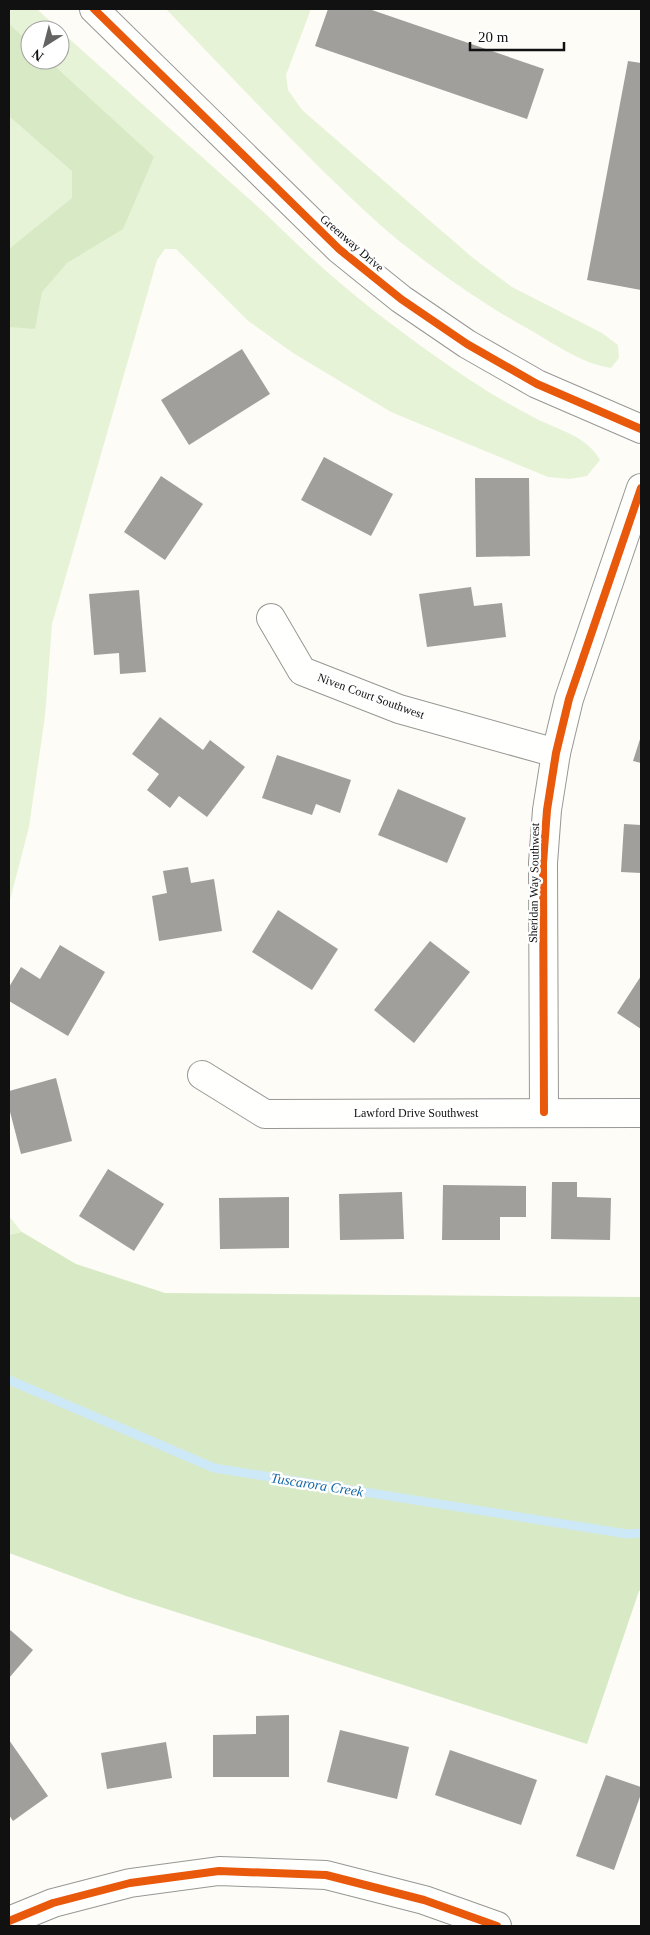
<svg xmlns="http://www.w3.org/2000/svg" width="650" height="1935" viewBox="0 0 650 1935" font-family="'Times New Roman',serif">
  <rect width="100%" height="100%" fill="#fdfcf7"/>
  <!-- green -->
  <g fill="#e7f3d7" fill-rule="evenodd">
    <path d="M9 9H37C106 73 178 135 248 198 271 218 292 240 314 260 352 295 393 326 435 356 467 379 500 400 535 418 558 430 587 436 600 460L587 476 570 479 548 477 391 412 293 353 247 320 176 249H165L157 260 52 624 45 716 29 827 9 904ZM30 30H60V60H30Z"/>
    <path d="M166 9H311L286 75 288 90 302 110 473 258 512 287 602 333 618 345 619 358 611 368C583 364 556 345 532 331 490 308 450 281 412 251 379 226 349 196 319 167 267 115 217 62 166 9Z"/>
    <polygon points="9,1216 21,1231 22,1232 9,1235"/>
  </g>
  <!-- forest -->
  <g fill="#d8eac5">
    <polygon points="9,24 30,43 30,60 48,60 154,157 123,229 67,263 42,292 35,329 9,327 9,249 72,198 72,171 9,116"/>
    <polygon points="22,1232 76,1264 165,1293 641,1297 641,1590 639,1591 587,1744 126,1596 9,1553 9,1235"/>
  </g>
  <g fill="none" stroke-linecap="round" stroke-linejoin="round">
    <!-- stream -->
    <polyline stroke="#cde8f7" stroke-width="9" points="9,1380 214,1468 627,1534 641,1533"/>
  </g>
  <!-- building -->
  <g fill="#a19f9c">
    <polygon points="328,9 369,9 544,69 527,119 315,46"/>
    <polygon points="628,61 641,63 641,290 587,280"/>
    <polygon points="242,349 270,394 189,445 161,400"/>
    <polygon points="324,457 393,494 371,536 301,500"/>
    <polygon points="161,476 203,504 165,560 124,532"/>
    <polygon points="475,478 529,478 530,556 476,557"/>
    <polygon points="471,587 474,606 502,603 506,637 427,647 419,594"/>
    <polygon points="139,590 146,672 120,674 119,653 94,655 89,594"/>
    <polygon points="160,717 203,750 210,740 245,767 207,817 179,796 170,808 147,790 159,774 132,754"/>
    <polygon points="641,736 641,763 633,761"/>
    <polygon points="277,755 351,780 340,813 316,804 312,815 262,798"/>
    <polygon points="398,789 466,818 447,863 378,835"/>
    <polygon points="624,824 641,825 641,873 621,872"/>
    <polygon points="188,867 191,883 214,879 222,931 159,941 152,896 167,893 163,871"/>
    <polygon points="278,910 338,949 312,990 252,952"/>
    <polygon points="430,941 470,972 414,1043 374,1010"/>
    <polygon points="60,945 105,972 68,1036 9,1001 9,987 21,967 40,979"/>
    <polygon points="641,976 641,1029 617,1013"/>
    <polygon points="56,1078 72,1141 21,1154 9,1108 9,1091"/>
    <polygon points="108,1169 164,1204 134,1251 79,1216"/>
    <polygon points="552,1182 577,1182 577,1197 611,1198 610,1240 551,1239"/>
    <polygon points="443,1185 526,1186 526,1217 500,1217 500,1240 442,1240"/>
    <polygon points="402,1192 404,1239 340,1240 339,1194"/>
    <polygon points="289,1197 289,1248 220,1249 219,1198"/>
    <polygon points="9,1629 33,1650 9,1678"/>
    <polygon points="289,1715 289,1777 213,1777 213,1735 256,1734 256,1716"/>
    <polygon points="340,1730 409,1747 397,1799 327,1782"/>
    <polygon points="9,1740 48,1796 13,1821 9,1815"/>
    <polygon points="166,1742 172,1778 107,1789 101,1753"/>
    <polygon points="450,1750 537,1780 521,1825 435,1795"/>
    <polygon points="606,1775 641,1787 641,1794 614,1870 576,1856"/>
  </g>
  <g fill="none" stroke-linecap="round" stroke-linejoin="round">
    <defs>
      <g id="minor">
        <polyline points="94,9 339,249 401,299 467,344 537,384 641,429"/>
        <polyline points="271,618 302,671 399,709 556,753"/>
        <polyline points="202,1075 265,1114 641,1113"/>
        <polyline points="544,1112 543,863 547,810 556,753 569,699 641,488"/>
        <polyline points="9,1921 53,1903 130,1883 219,1871 326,1875 424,1900 497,1926"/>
      </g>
    </defs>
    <!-- minor casing -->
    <use href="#minor" stroke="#979795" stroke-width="30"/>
    <!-- minor -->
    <use href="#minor" stroke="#fffffe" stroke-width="28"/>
    <defs>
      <g id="cycleway">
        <polyline points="94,9 339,249 401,299 467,344 537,384 641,429"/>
        <polyline points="544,1112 543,863 547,810 556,753 569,699 641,488"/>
        <polyline points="9,1921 53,1903 130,1883 219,1871 326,1875 424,1900 497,1926"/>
      </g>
    </defs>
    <!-- cycleway casing -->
    <use href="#cycleway" stroke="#fff" stroke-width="11"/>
    <!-- cycleway -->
    <use href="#cycleway" stroke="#e8590c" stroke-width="8"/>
  </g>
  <g text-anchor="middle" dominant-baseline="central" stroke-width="5" stroke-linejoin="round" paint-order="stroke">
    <!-- street labels -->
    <g font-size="12" fill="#111" stroke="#fff">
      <text transform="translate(352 243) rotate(41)">Greenway Drive</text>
      <text transform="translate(371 696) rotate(20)">Niven Court Southwest</text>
      <text transform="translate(534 883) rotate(-89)">Sheridan Way Southwest</text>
      <text x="416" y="1113">Lawford Drive Southwest</text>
    </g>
    <!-- water labels -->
    <g font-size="14" font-style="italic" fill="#1768a6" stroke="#fff">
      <text transform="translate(317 1485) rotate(9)">Tuscarora Creek</text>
    </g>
  </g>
  <!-- border -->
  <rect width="650" height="1935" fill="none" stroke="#111111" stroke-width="20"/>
  <!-- north arrow -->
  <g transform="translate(45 45) rotate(216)"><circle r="24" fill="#ffffff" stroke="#a0a0a0"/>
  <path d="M0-4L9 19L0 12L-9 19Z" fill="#646362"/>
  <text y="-8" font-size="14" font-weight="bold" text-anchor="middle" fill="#111111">N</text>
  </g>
  <!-- scale -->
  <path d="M470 42v8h94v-8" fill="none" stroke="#111111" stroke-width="2.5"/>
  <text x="478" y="42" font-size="15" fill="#111111" stroke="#ffffff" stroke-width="4" paint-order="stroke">20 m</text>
</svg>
